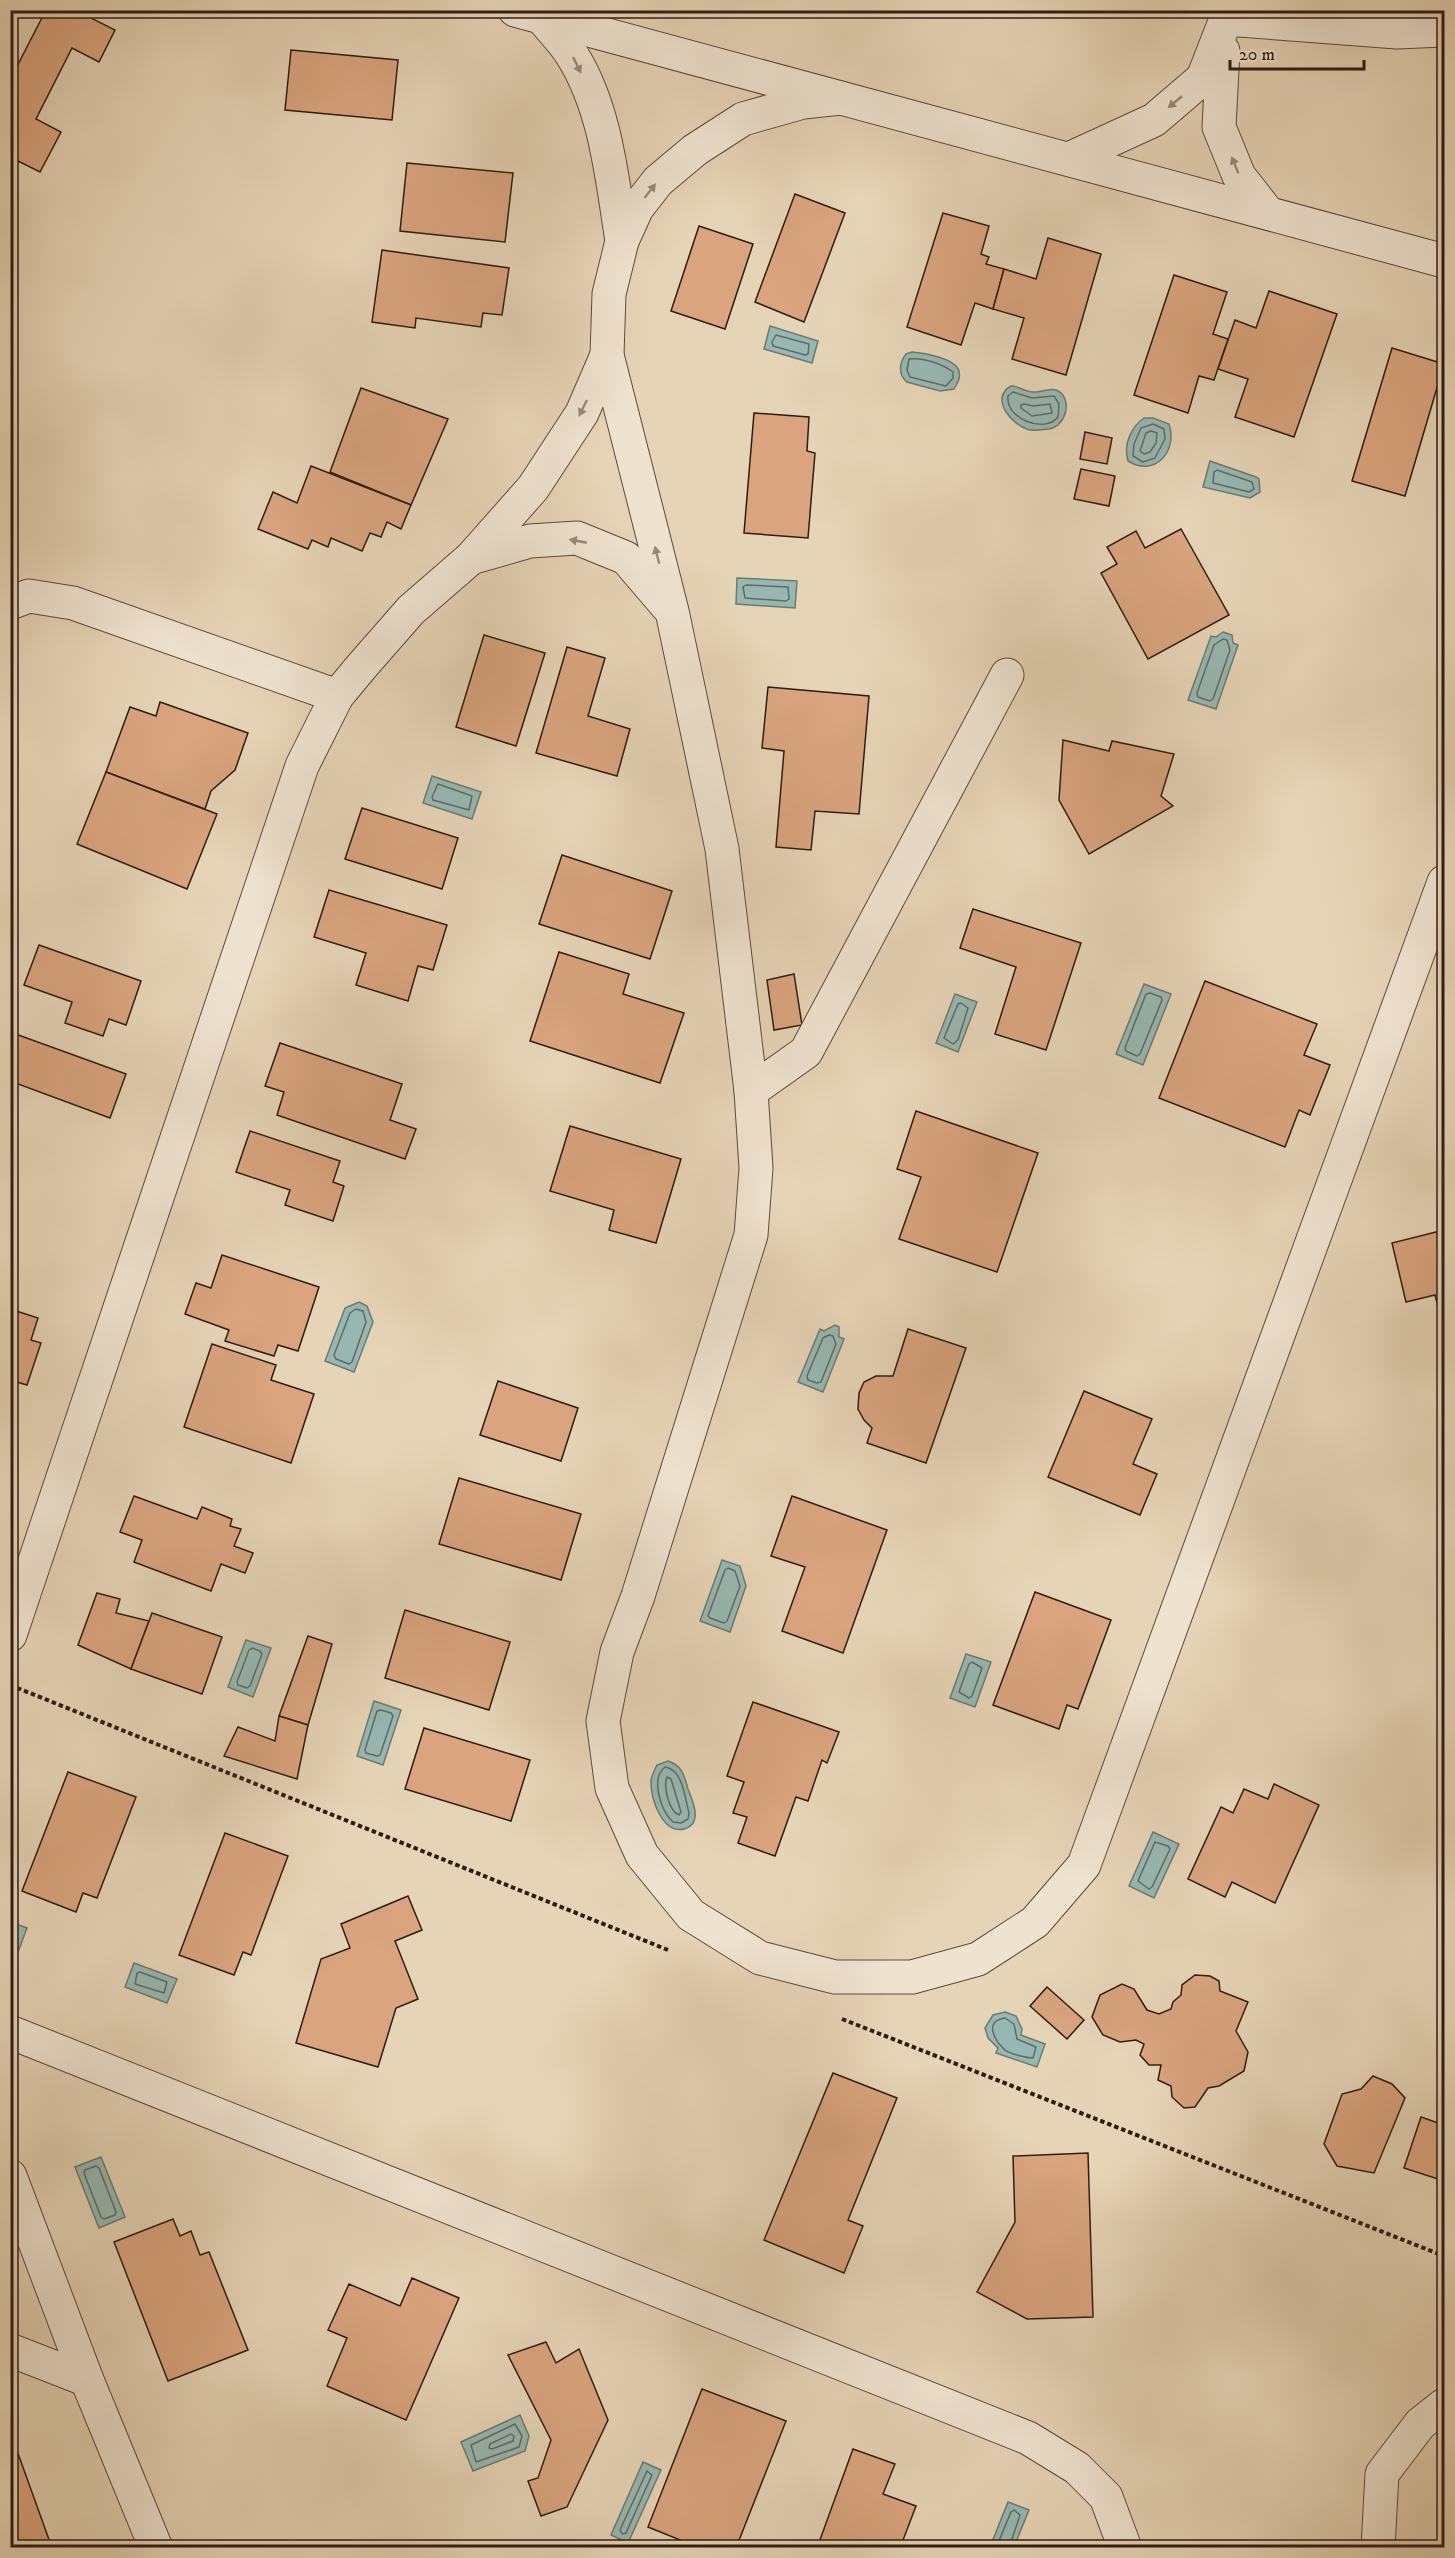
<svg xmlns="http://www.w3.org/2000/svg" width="1455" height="2558" viewBox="0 0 1455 2558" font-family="'IM FELL DW Pica',serif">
  <rect width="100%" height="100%" fill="#e6d4b6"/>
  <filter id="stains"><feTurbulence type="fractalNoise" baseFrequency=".00333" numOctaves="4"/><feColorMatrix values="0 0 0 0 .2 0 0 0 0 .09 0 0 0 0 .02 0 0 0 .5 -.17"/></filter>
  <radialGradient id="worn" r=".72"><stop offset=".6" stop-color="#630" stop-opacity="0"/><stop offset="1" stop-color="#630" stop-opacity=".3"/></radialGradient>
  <!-- water -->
  <g fill="#97b8b2" stroke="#6d7a72" stroke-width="1.5">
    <polygon points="770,326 818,341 812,363 764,349"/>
    <path d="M912 352C924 353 955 358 959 371 961 379 957 383 954 389L940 391 907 382C898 375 899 363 906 354Z"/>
    <path d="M1011 386C1019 386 1025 392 1033 392 1040 393 1049 388 1056 390 1074 397 1066 427 1049 429 1043 429 1035 431 1030 430 1012 426 989 398 1011 386Z"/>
    <path d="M1144 418H1153L1169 424C1178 451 1155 478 1128 461 1123 445 1131 427 1144 418Z"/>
    <polygon points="1210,461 1256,477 1259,479 1260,492 1250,498 1203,487"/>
    <polygon points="737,578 797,581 795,608 736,604"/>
    <polygon points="1223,632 1232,635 1233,643 1238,645 1216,709 1188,700 1211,636 1216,637"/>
    <polygon points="432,776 481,792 472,819 423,803"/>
    <polygon points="1144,984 1171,994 1143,1065 1116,1054"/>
    <polygon points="955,994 977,1002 958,1052 936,1043"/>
    <polygon points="359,1302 367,1306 373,1322 354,1372 325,1361 345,1308"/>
    <polygon points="835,1325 839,1327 839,1337 844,1339 823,1392 798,1382 820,1329 824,1331"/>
    <polygon points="722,1560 740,1566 746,1586 730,1632 700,1621"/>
    <polygon points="246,1640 271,1648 253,1697 228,1687"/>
    <polygon points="966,1654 991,1662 975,1707 950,1698"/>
    <polygon points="374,1701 401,1710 383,1765 357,1756"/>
    <path d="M668 1761C683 1766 684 1776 688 1789 691 1797 698 1812 694 1821 693 1825 688 1828 684 1829 662 1834 651 1799 651 1782 651 1776 655 1769 657 1765Z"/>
    <polygon points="1153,1832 1179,1844 1154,1898 1129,1886"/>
    <polygon points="11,1922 27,1928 18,1952 11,1949"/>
    <polygon points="134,1963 177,1979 167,2003 125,1987"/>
    <polygon points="1005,2012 1016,2016 1022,2029 1021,2035 1045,2044 1037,2067 996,2053 998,2048 988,2038 985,2028 993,2015"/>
    <polygon points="101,2157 125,2217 99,2228 75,2167"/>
    <polygon points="520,2415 529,2436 525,2451 473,2471 461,2442"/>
    <polygon points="643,2462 661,2470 628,2543 611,2535"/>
    <polygon points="1008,2502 1029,2510 1014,2547 990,2547"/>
  </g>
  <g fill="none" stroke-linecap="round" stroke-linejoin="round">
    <!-- shore -->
    <g stroke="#626a62" stroke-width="1.5">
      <polygon points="776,335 809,344 808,354 805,355 773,346 772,342"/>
      <path d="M909 359C922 357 943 364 953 372V378L946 386 910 377 907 370Z"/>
      <path d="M1013 392 1032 398 1054 396 1059 404 1058 417C1045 434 1005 419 1008 396Z"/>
      <polygon points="1024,404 1033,406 1050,404 1052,413 1032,416 1021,408 1021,405"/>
      <polygon points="1153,424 1164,429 1165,439 1155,458 1143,462 1133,456 1134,444 1141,428"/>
      <polygon points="1151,431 1157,433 1156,443 1150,452 1144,454 1140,451 1146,433"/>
      <polygon points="1217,470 1252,482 1254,489 1249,492 1213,483 1214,472"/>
      <polygon points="746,585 788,587 789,599 786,601 745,598 743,587"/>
      <polygon points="1223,639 1227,640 1230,650 1213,699 1210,701 1198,697 1197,693 1214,645"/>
      <polygon points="438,784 472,796 469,810 433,800 432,797"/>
      <polygon points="1150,993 1161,997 1162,1000 1140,1054 1137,1056 1126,1051 1125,1048 1146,994"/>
      <polygon points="961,1003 968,1008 958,1040 953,1044 944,1038 958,1004"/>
      <polygon points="356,1309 363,1311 366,1322 352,1362 349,1364 336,1359 334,1355 350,1313"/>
      <polygon points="829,1335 833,1336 836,1344 821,1382 817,1383 808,1380 807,1376 823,1338"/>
      <polygon points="728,1568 735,1571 740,1586 727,1621 724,1623 710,1618 708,1616 725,1570"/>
      <polygon points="252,1648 260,1651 262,1654 250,1686 247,1688 238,1685 237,1682 249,1650"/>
      <polygon points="972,1662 982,1668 972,1696 969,1698 959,1692 969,1664"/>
      <polygon points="381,1710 391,1713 393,1716 380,1755 377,1756 366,1753 365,1750 377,1711"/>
      <path d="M665 1767C683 1769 685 1799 689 1813L688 1819 681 1823 673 1822C661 1811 650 1779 665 1767Z"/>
      <path d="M667 1777 671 1779 681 1812 679 1815C669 1811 663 1787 667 1777Z"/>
      <polygon points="1155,1842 1168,1846 1170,1849 1152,1887 1149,1889 1138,1881"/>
      <polygon points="140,1972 167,1982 164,1993 135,1984 137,1973"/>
      <path d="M1005 2018 1014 2024 1017 2039 1036 2047 1033 2058C1027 2058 1010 2054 1005 2050 995 2041 983 2021 1005 2018Z"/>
      <polygon points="96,2166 99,2168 116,2212 115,2215 104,2219 101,2217 84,2173 85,2170"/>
      <polygon points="515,2424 522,2436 519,2447 476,2462 471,2445"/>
      <polygon points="511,2434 514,2436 513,2441 492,2449 489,2448 490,2444"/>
      <polygon points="647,2471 652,2475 626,2533 622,2534 620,2530"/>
      <polyline points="996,2548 1011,2512 1014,2510 1020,2515 1009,2548"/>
    </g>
  </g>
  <!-- building -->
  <g fill="#d9a47e" stroke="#2e1c13" stroke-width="1.5">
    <polygon points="46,10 87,10 85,15 115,30 99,62 72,48 36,119 61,132 40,172 10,157 10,80"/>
    <polygon points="291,50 398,60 392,120 285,110"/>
    <polygon points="407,163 513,173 505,242 400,231"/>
    <polygon points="795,194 845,213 804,322 755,302"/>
    <polygon points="943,213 989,226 981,254 989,257 986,264 1004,269 993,309 975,303 961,345 907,327"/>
    <polygon points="699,226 753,244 725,329 671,311"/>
    <polygon points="1048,238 1101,254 1066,375 1012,359 1024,318 993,309 1004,269 1036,279"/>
    <polygon points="382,250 509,268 502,315 483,313 481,327 416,318 415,328 372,322"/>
    <polygon points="1174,275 1227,292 1213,334 1228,339 1214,380 1199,376 1188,413 1134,395"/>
    <polygon points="1269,291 1337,314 1294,437 1235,417 1248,379 1218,369 1235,320 1256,328"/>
    <polygon points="1392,348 1444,364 1405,496 1352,481"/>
    <polygon points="361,388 448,419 411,505 330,472"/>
    <polygon points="754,413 809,417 807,451 815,453 808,538 744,533"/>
    <polygon points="1085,432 1112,438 1107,464 1080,459"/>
    <polygon points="311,466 411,505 401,529 387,522 381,537 370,533 362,551 331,538 328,547 312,540 308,549 258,529 273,492 297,503"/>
    <polygon points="1081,469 1115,476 1109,506 1074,499"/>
    <polygon points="1181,529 1229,615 1148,659 1101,573 1117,564 1107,547 1136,531 1145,548"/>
    <polygon points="484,635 545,653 516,746 456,727"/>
    <polygon points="567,647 605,658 588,716 630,729 617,776 536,753"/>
    <polygon points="768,687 869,696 859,814 815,811 811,850 776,847 784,751 762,748"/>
    <polygon points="160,702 248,733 235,770 211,791 205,809 106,772 130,707 156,716"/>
    <polygon points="1063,740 1109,751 1112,741 1174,754 1161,796 1173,806 1089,854 1059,800"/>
    <polygon points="106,772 217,814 187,889 77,844"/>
    <polygon points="362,808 458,838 442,889 345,859"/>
    <polygon points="562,855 672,891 650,959 539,924"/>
    <polygon points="329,890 447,925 433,970 418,966 408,1001 356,985 366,953 314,937"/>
    <polygon points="973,909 1081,943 1046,1050 995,1034 1016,967 960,948"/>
    <polygon points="39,945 141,981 126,1025 109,1019 103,1036 65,1023 72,1002 24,985"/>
    <polygon points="559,952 629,974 623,994 684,1013 660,1083 530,1041"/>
    <polygon points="794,974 802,1025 774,1030 767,980"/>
    <polygon points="1205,981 1317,1024 1304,1055 1330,1065 1310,1115 1299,1110 1285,1147 1159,1098"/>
    <polygon points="10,1032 126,1074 110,1118 10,1081"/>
    <polygon points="280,1043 402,1084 390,1120 416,1129 405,1159 277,1115 284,1092 265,1086"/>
    <polygon points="916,1111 1038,1153 997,1272 899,1239 921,1177 897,1169"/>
    <polygon points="570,1126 681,1159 656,1243 609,1230 614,1210 550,1191"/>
    <polygon points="250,1131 340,1161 333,1182 344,1186 333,1221 285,1205 290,1190 236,1172"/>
    <polygon points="1444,1230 1444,1318 1441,1319 1435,1295 1406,1302 1392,1243"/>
    <polygon points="222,1255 319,1287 298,1351 278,1345 274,1356 225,1341 229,1330 185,1314 196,1283 211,1288"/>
    <polygon points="10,1309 38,1318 31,1340 41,1343 27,1385 10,1380"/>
    <polygon points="908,1329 966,1348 926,1463 867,1443 872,1428 864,1420 858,1409 859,1393 864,1382 876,1376 893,1376"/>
    <polygon points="212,1344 276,1365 271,1380 314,1394 291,1463 184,1427"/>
    <polygon points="498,1381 578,1408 561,1461 480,1435"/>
    <polygon points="1084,1391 1152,1419 1133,1464 1157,1474 1140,1515 1048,1477"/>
    <polygon points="459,1478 581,1514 561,1580 439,1544"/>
    <polygon points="134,1496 197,1519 202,1507 232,1519 230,1526 241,1529 234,1546 253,1553 245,1573 221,1564 211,1591 134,1562 142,1540 120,1532"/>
    <polygon points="792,1496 887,1530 843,1653 782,1631 805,1567 771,1556"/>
    <polygon points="1035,1592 1111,1620 1078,1709 1067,1705 1059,1729 993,1705"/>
    <polygon points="97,1593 120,1599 116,1613 149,1621 131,1669 78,1645"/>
    <polygon points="405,1610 510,1642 489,1710 385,1678"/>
    <polygon points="152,1613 222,1637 202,1694 131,1669"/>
    <polygon points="308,1636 332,1644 308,1725 279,1716"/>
    <polygon points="753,1702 839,1732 827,1763 822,1760 808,1801 796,1797 775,1856 738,1843 747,1817 733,1813 744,1782 727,1776"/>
    <polygon points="279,1716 308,1725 297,1779 224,1756 238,1727 275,1741"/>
    <polygon points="424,1728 530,1760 511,1821 405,1789"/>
    <polygon points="68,1772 136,1797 97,1898 83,1893 76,1912 22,1891"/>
    <polygon points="1274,1784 1319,1805 1275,1903 1232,1882 1225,1897 1188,1879 1221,1807 1233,1813 1244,1789 1268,1799"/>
    <polygon points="225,1833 288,1856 251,1955 243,1952 234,1975 179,1955"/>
    <polygon points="408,1896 422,1930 395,1941 418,1999 396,2008 378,2067 296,2043 321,1959 350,1948 341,1924"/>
    <polygon points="1195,1975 1210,1976 1219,1981 1220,1991 1248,2002 1236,2031 1248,2052 1244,2071 1219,2086 1208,2088 1195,2107 1184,2108 1172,2097 1171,2086 1158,2080 1161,2065 1149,2065 1140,2055 1144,2044 1136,2040 1120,2042 1103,2035 1092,2017 1100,1995 1122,1984 1134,1989 1147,2010 1159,2014 1171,2009 1173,2002 1181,1995 1182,1985"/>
    <polygon points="1047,1987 1084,2020 1067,2039 1030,2006"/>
    <polygon points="833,2073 897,2098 848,2220 863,2226 844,2273 764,2240"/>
    <polygon points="1373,2076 1392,2084 1405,2098 1374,2173 1337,2166 1324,2144 1342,2094 1361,2089"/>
    <polygon points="1421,2117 1444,2125 1444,2181 1404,2168"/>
    <polygon points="1088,2153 1093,2317 1027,2319 977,2292 1015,2222 1013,2156"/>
    <polygon points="173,2219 180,2236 191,2231 200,2255 209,2252 248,2350 168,2381 114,2242"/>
    <polygon points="412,2278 459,2298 406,2420 327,2386 347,2338 328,2330 349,2284 400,2306"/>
    <polygon points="546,2342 556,2363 579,2349 608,2420 567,2507 541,2516 528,2481 538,2478 551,2440 508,2355"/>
    <polygon points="702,2389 786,2421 736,2548 700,2548 648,2527"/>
    <polygon points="10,2431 52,2548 10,2548"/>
    <polygon points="853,2449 895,2464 883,2494 916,2506 900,2548 817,2548"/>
  </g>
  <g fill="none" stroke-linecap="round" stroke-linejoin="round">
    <defs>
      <g id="minor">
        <path d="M543 19C552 30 564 42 572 55 606 109 612 179 622 241"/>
        <polyline points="1226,19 1397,32 1444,30"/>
        <polyline points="1223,51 1219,127 1239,176 1268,213"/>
        <polyline points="841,98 803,102 743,119 695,150 658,181 637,208 622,241 609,294 607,355 672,611 722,849 751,1091 756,1168 751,1235 638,1596 617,1652 603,1721 612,1788 642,1855 691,1915 760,1958 835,1977 912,1977 978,1959 1035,1922 1084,1865 1444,882"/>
        <polyline points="1069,159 1154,120 1203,78 1226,19"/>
        <polyline points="471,558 530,541 577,538 626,558 667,606"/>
        <polyline points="10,603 29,596 73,603 337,696"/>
        <polyline points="751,1091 806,1052 1007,675"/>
        <polyline points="10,1635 302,766 337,696 362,666 411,610 471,558 533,488 582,413 607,355"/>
        <polyline points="10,2032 1028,2438 1077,2468 1106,2497 1125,2548"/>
        <polyline points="10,2176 87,2380 156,2548"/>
        <polyline points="10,2350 87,2380"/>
        <polyline points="1378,2548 1382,2474 1420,2424 1444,2405"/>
      </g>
      <polyline id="tertiary" points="515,10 1444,261"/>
    </defs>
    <!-- minor casing -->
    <use href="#minor" stroke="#5c4a3c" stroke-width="35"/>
    <!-- tertiary casing -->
    <use href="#tertiary" stroke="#5c4a3c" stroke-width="35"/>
    <!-- path -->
    <g stroke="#2e1c13" stroke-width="4" stroke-dasharray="4.5 3" stroke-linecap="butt">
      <polyline points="10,1685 668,1950"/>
      <polyline points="842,2019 1444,2256"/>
    </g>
    <!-- minor -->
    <use href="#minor" stroke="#efe3d0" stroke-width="33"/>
    <!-- tertiary -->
    <use href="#tertiary" stroke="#efe3d0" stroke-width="33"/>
  </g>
  <!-- one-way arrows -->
  <defs><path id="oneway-solid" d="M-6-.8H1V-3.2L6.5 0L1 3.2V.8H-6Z" transform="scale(1.5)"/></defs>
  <g fill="#98897b">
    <use href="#oneway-solid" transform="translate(577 65) rotate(64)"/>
    <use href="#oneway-solid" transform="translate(1175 102) rotate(140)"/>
    <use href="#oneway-solid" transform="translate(1235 165) rotate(-112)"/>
    <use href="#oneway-solid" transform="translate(650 191) rotate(-52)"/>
    <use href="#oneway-solid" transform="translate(583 408) rotate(116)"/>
    <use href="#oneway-solid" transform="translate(578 541) rotate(-169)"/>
    <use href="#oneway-solid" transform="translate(657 555) rotate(-104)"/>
  </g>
  <!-- margin -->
  <rect width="1455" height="2558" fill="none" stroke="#e6d4b6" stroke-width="36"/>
  <rect x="12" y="12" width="1431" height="2534" fill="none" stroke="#2e1c13" stroke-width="3"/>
  <rect x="18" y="18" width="1419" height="2522" fill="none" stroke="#2e1c13" stroke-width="1.5"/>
  <!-- scale -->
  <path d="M1230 60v9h134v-9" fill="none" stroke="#2e1c13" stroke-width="3"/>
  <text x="1239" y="60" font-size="18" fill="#2e1c13" stroke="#efe3d0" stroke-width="4.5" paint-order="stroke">20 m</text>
  <rect width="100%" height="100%" filter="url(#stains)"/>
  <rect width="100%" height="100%" fill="url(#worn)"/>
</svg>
